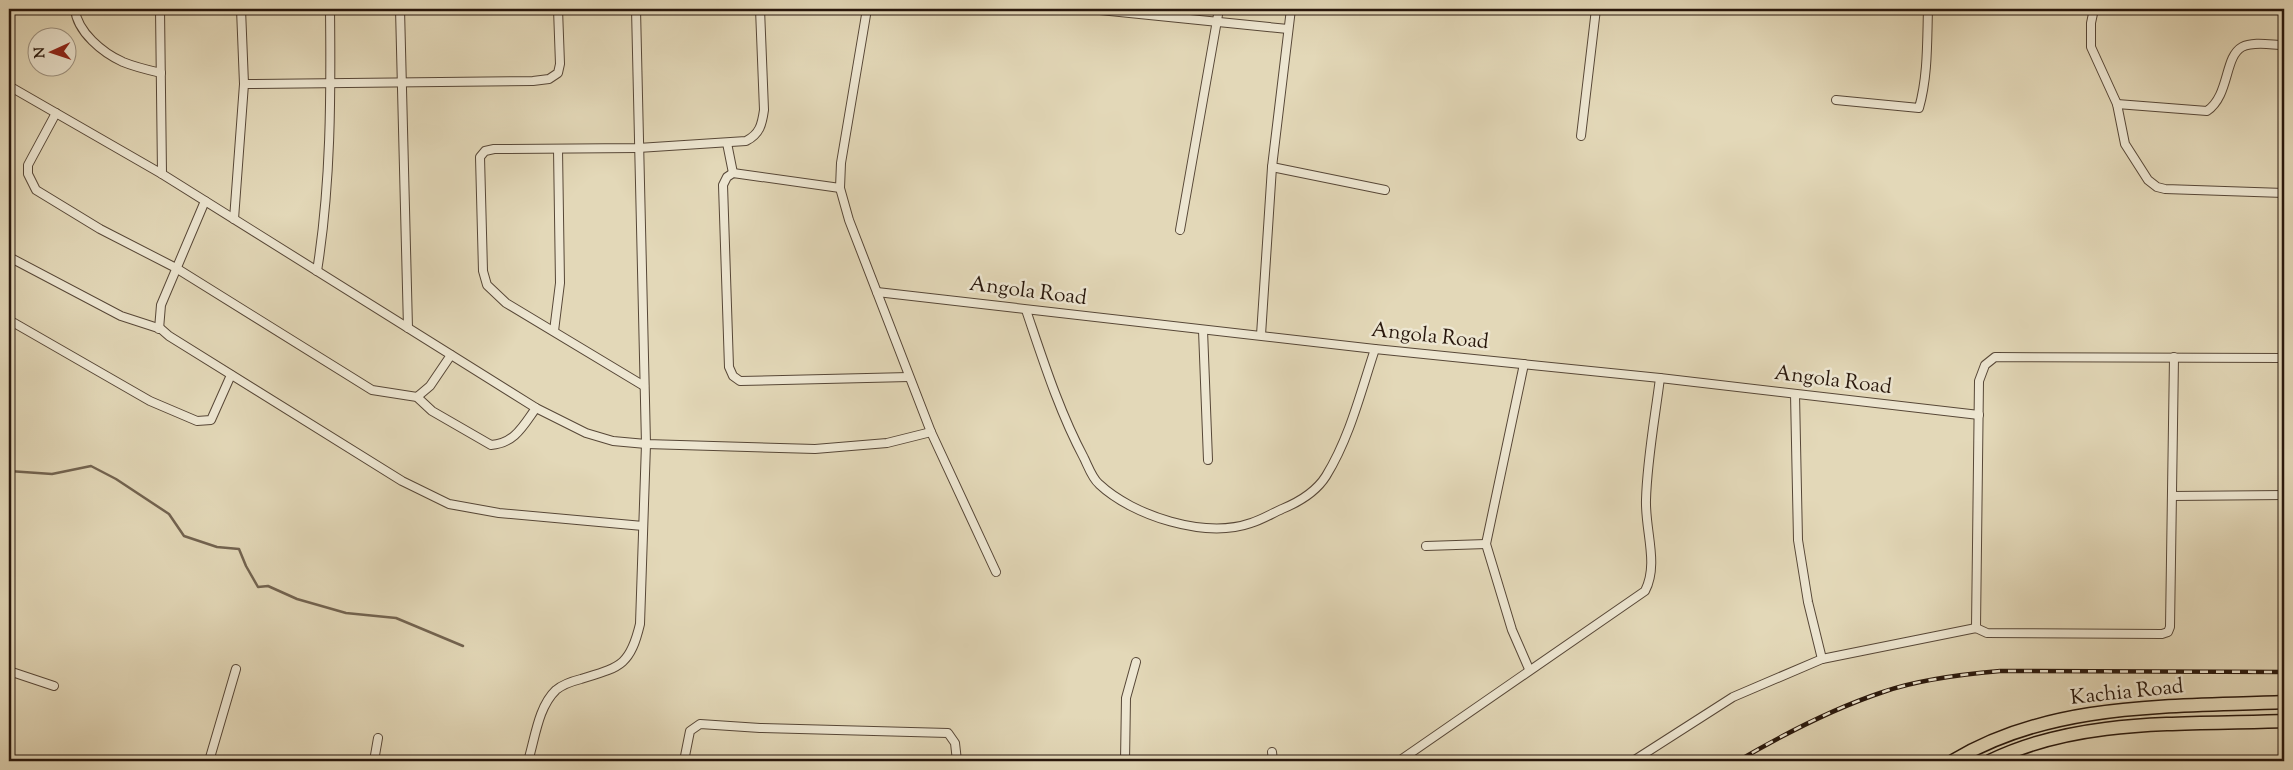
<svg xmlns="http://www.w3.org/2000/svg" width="2293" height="770" viewBox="0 0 2293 770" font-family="'Sorts Mill Goudy',serif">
  <rect width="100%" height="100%" fill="#e3d8b8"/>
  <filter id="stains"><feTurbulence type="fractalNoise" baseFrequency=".004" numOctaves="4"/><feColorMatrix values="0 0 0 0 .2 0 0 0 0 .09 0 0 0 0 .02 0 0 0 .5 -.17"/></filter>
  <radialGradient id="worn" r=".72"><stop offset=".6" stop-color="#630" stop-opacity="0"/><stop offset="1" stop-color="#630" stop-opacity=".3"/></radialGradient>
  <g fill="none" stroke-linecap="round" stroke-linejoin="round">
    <!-- stream -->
    <polyline stroke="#726350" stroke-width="2.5" points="9,471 52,474 91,466 116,479 169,514 184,536 217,547 239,549 246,566 258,587 268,586 297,599 346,613 396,618 463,646"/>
    <defs>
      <g id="street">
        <path d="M75 9C77 32 103 53 123 62 135 67 148 70 161 73"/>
        <polyline points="160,9 162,174"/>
        <polyline points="400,9 408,328"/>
        <polyline points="867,9 841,163 840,188 849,220 931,432 996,572"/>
        <polyline points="1090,9 1288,29"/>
        <polyline points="2094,9 2091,23 2091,47 2117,104 2125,144 2148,180 2157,187 2165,189 2284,193"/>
        <polyline points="244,84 533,81 549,79 558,73 560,64 558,9"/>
        <polyline points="9,86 162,174 536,408 586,433 613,441 646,444 815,449 887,443 931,432"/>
        <path d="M1836 100 1919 108C1928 76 1927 42 1928 9"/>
        <path d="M2117 104 2207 111C2230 95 2224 57 2242 47 2253 41 2272 45 2284 45"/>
        <path d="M56 113 28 165V174L36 190 100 229 176 268 372 390 417 397 432 411 491 445C515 443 523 426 536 408"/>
        <polyline points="1581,136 1596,9"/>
        <polyline points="727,143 733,173"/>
        <polyline points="1272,167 1385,190"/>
        <polyline points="840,188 733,173 727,177 723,185 729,367 733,376 740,381 909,377"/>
        <polyline points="234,219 244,84 241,9"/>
        <polyline points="1180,230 1219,9"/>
        <polyline points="9,257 121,316 161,329 169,336 402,481 449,504 499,513 643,526"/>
        <path d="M317 271C331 184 331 96 330 9"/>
        <polyline points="877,292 1375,349 1660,378 1979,415"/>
        <path d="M1026 310C1043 360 1059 411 1084 458 1088 466 1092 478 1099 484 1133 516 1205 539 1251 523 1261 520 1271 514 1282 509 1299 502 1316 492 1326 476 1350 437 1361 391 1375 349"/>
        <polyline points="9,320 150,401 197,421 211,420 231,375"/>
        <polyline points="159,329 161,305 205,201"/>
        <polyline points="1203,330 1208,460"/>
        <polyline points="554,331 560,283 558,149"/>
        <polyline points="1261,335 1272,167 1291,9"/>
        <polyline points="1524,364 1486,544 1512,630 1529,669"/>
        <path d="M644 386 506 303 487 285 483 271 480 157 485 151 494 149 638 148 746 141C760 134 762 124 764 110L760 9"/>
        <polyline points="1795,394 1798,540 1808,602 1822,659"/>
        <polyline points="417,397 430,386 451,355"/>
        <polyline points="2172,496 2284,495"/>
        <polyline points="1426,546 1486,544"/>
        <polyline points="1976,628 1979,381 1985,365 1995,357 2284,358"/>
        <polyline points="9,671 54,686"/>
        <polyline points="1272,752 1273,761"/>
        <polyline points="209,761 236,669"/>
        <polyline points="374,761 378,738"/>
        <path d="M528 761C535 739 538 707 556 690 562 685 573 681 581 679 620 667 630 666 640 624L646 444 636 9"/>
        <polyline points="684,761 690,731 700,724 760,728 948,733 955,743 957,761"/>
        <polyline points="1125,761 1126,698 1136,662"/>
        <path d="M1399 761 1645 591C1659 564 1645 531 1646 500 1647 460 1655 418 1660 378"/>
        <polyline points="1633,761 1733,697 1822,659 1976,628 1987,633 2162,634 2168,632 2170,627 2174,357"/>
      </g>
      <g id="primary">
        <path d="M1953 761C2052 701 2173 707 2284 702"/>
        <path d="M1990 761C2080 717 2186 725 2284 721"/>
      </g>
    </defs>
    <!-- street casing -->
    <use href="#street" stroke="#574737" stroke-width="10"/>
    <!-- primary casing -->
    <use href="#primary" stroke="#28170c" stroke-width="15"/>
    <!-- street -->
    <use href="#street" stroke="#ede6d1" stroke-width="8"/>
    <!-- primary -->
    <use href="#primary" stroke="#e3d8b8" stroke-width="12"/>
    <defs>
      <path id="rail" d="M1738 761C1784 734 1832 709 1883 692 1917 680 1965 674 2000 671L2284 672"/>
    </defs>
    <!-- rail casing -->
    <use href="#rail" stroke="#28170c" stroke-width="4.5"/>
    <!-- rail -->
    <use href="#rail" stroke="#ede6d1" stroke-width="2.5" stroke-dasharray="8" stroke-linecap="butt"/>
  </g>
  <g text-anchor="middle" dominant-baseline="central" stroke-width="5" stroke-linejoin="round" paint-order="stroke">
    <!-- street labels -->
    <g font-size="21" fill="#28170c" stroke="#ede6d1">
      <text transform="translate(1028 292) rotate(7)">Angola Road</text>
      <text transform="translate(1430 337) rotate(6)">Angola Road</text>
      <text transform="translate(1833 381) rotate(7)">Angola Road</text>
      <text transform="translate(2127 693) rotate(-6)">Kachia Road</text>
    </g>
  </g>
  <!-- margin -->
  <rect width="2293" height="770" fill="none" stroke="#e3d8b8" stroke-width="30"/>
  <rect x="10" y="10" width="2273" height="750" fill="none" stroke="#28170c" stroke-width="2.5"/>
  <rect x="15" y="15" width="2263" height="740" fill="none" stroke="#28170c"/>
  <!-- north arrow -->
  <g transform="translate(52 52) rotate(267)"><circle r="24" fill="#ede6d1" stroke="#9e9382"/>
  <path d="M0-4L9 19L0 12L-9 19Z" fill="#8f2418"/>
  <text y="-8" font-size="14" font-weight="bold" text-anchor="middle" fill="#28170c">N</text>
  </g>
  <rect width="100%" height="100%" filter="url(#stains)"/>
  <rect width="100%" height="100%" fill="url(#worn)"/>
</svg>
